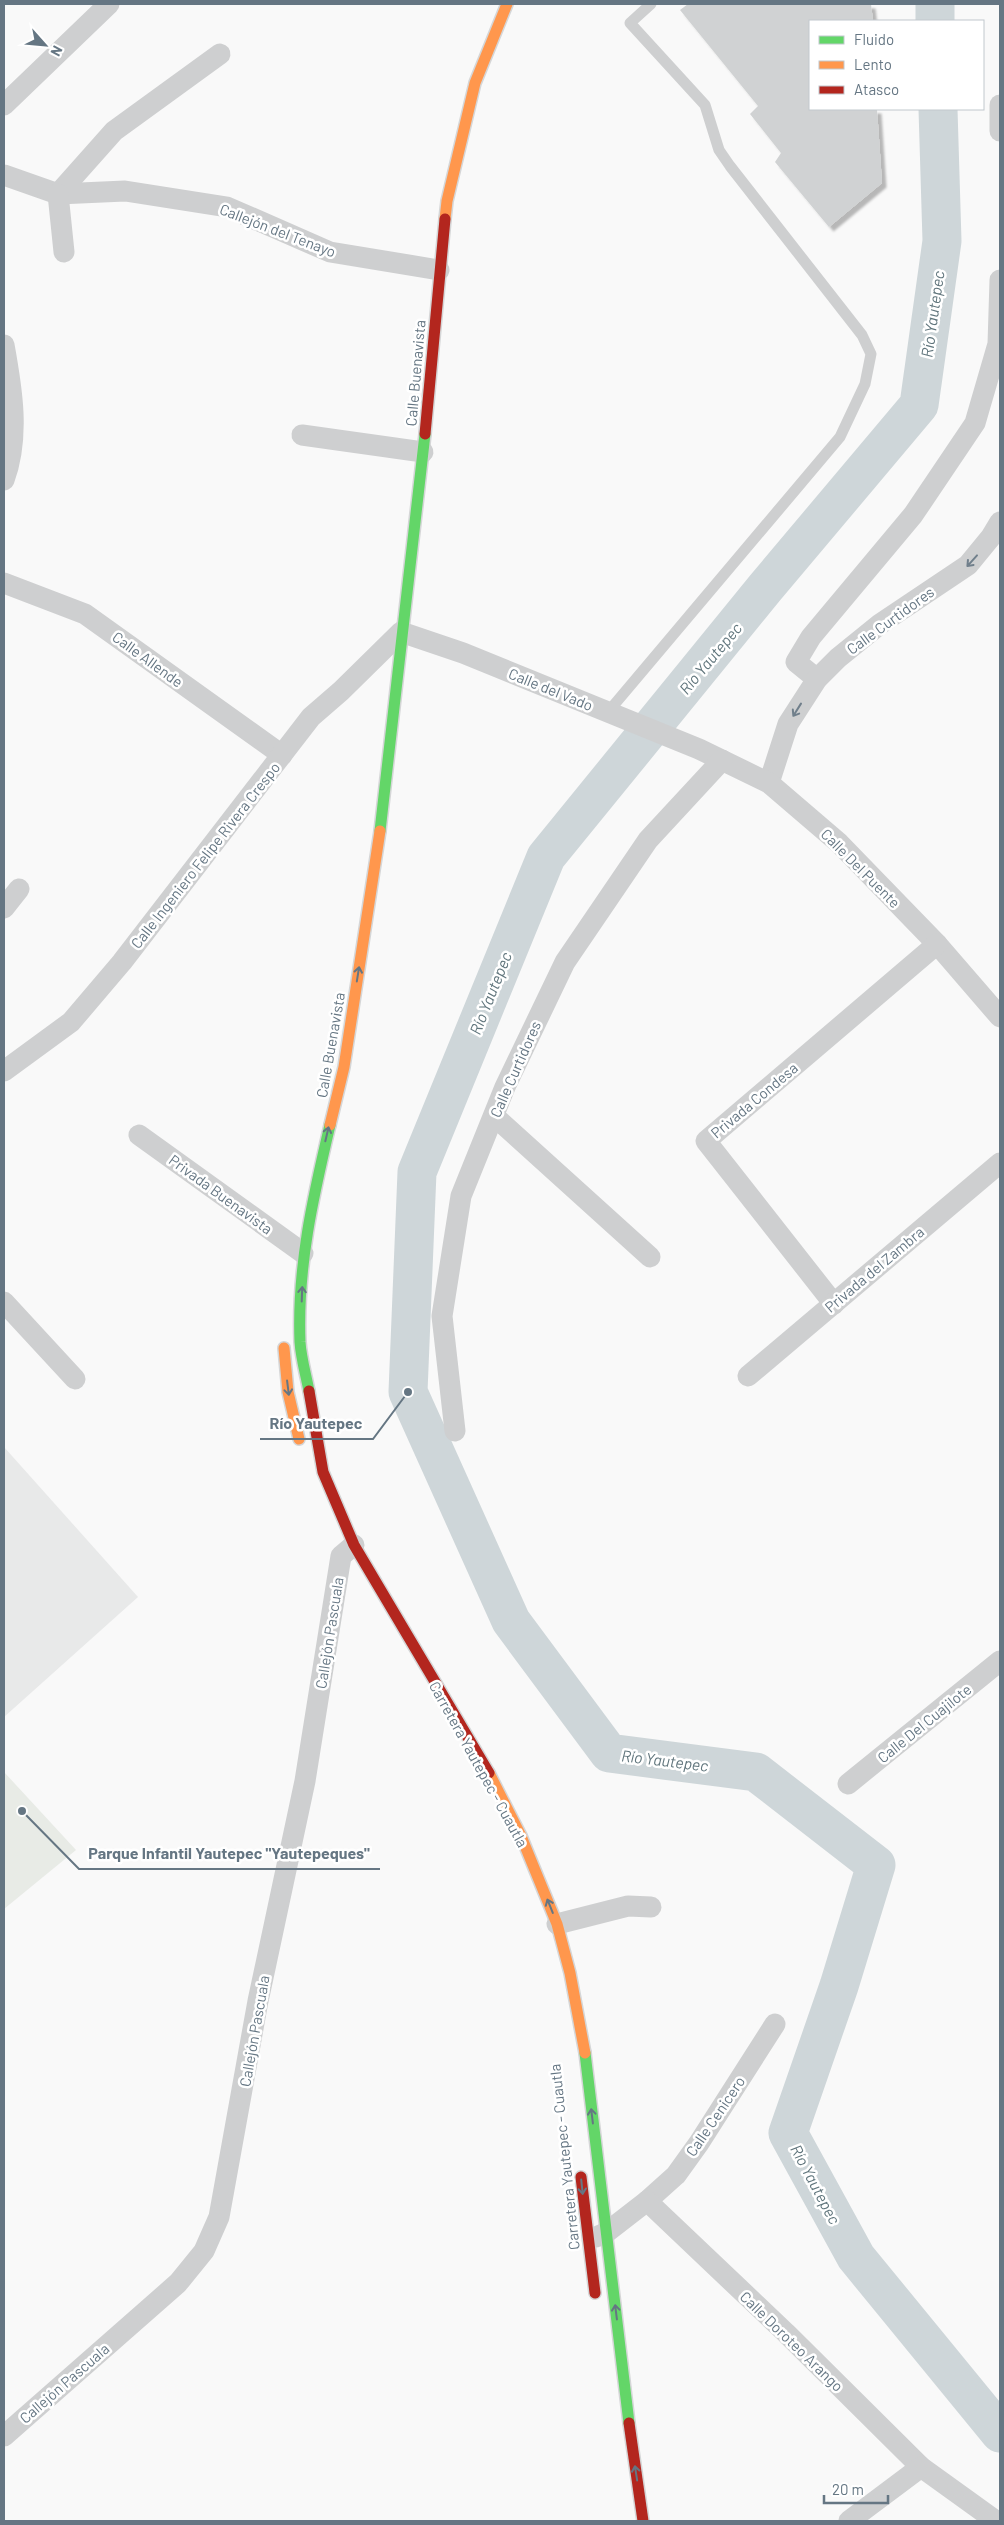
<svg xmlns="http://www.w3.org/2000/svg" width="1004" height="2525" viewBox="0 0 1004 2525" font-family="Barlow,sans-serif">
  <defs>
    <filter id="shadow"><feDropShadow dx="4.5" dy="4.5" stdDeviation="1" flood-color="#0004"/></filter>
  </defs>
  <rect width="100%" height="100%" fill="#f9f9f9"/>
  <!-- built -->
  <polygon fill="#e8e9e9" points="4,1447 138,1597 4,1717"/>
  <!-- green -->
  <polygon fill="#e8ebe6" points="4,1772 76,1850 4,1909"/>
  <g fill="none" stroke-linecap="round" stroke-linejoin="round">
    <!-- river -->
    <g stroke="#ced6d9" stroke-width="39">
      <polyline points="935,4 935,21"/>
      <polyline points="938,109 942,241 919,405 765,588 546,857 417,1172 408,1392 511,1621 609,1753 756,1772 876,1865 839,1986 788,2133 856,2257 1000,2433"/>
    </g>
  </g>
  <!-- building -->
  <polygon fill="#d0d2d3" filter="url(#shadow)" points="688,4 871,4 873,21 810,21 810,109 877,109 882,183 829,227 775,162 781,153 750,114 758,106 680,10"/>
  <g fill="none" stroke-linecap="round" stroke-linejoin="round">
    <defs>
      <g id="fast">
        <polyline points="380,831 425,434"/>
        <path d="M309 1391C306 1375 301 1358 300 1342 297 1267 313 1197 330 1125"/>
        <polyline points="585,2053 629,2423"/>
      </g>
      <g id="slow">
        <polyline points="445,219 447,201 475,83 507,4"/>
        <polyline points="330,1125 344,1067 380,831"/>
        <polyline points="284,1348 288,1392 299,1439"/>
        <polyline points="489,1773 521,1836 557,1924 570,1973 585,2053"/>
      </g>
      <g id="jam">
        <polyline points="425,434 445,219"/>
        <polyline points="309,1391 323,1472 354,1545 489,1773"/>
        <polyline points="581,2177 595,2293"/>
        <polyline points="629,2423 643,2521"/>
      </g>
    </defs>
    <!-- fast casing -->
    <use href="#fast" stroke="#d5d6d7" stroke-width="14"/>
    <!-- slow casing -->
    <use href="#slow" stroke="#d5d6d7" stroke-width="14"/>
    <!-- jam casing -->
    <use href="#jam" stroke="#d5d6d7" stroke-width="14"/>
    <!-- lane -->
    <polyline stroke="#cecfd0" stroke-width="11" points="608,712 840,437 865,384 871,354 862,335 730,166 719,150 705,105 630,23 651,4"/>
    <!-- street -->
    <g stroke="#cecfd0" stroke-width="21">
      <polyline points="4,105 109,4"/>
      <polyline points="1000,105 1000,131"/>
      <polyline points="4,175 58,194 125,191 227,207 330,252 439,270"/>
      <polyline points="58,194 114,131 220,54"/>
      <polyline points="58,194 64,252"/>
      <path d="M4 345C12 389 20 437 4 480"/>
      <polyline points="302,435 423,452"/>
      <polyline points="4,583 85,614 282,755"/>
      <polyline points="817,679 796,662 811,637 913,515 975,423 998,344 1000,280"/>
      <polyline points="769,783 788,724 817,679 838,658 880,624 968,565 991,537 1000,522"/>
      <polyline points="4,908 19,889"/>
      <polyline points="4,1071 71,1022 122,962 311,717 341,691 401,632 463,653 699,749 769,783 839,843 937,944 1000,1017"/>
      <polyline points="494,1116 650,1257"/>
      <polyline points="139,1135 303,1253"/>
      <polyline points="4,1302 75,1379"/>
      <polyline points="834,1304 706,1141 937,944"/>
      <polyline points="748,1376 1000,1163"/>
      <polyline points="455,1431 442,1316 461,1196 505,1087 565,962 648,840 722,760"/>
      <polyline points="848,1784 1000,1661"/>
      <polyline points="557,1924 628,1906 651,1907"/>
      <polyline points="647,2201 676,2175 699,2143 775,2024"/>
      <polyline points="596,2237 607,2232 647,2201 786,2333 921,2467 996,2521"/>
      <polyline points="4,2436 178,2283 204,2251 219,2217 258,2001 305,1781 341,1556 354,1545"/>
      <polyline points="849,2521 921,2467"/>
    </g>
    <!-- fast -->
    <use href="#fast" stroke="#63d668" stroke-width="11"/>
    <!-- slow -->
    <use href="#slow" stroke="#ff974d" stroke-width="11"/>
    <!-- jam -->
    <use href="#jam" stroke="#b3261e" stroke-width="11"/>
  </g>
  <!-- one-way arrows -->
  <defs><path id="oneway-shaft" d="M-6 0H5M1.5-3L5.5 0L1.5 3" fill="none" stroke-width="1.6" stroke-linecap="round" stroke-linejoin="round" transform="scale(1.25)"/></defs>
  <g stroke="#707f8b">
    <use href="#oneway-shaft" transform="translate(972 561) rotate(132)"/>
    <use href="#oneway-shaft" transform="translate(797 710) rotate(122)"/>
  </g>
  <g stroke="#657683">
    <use href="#oneway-shaft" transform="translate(358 974) rotate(-81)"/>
    <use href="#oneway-shaft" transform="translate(327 1134) rotate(-77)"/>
    <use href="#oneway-shaft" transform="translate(302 1294) rotate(-88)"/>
    <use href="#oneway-shaft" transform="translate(288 1388) rotate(83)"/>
    <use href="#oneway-shaft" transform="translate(550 1906) rotate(-112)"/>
    <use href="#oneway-shaft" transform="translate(592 2116) rotate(-97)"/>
    <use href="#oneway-shaft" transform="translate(582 2187) rotate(84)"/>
    <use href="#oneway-shaft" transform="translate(616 2312) rotate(-97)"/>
    <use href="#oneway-shaft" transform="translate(636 2473) rotate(-99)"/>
  </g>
  <g text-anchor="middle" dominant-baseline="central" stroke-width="5" stroke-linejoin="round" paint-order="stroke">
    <!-- street labels -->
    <g font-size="15" fill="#657683" stroke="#fff">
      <text transform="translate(278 230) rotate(21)">Callejón del Tenayo</text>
      <text transform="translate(415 373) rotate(-85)">Calle Buenavista</text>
      <text transform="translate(890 620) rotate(-36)">Calle Curtidores</text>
      <text transform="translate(148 659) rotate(36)">Calle Allende</text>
      <text transform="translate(551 689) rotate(22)">Calle del Vado</text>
      <text transform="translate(205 855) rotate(-52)">Calle Ingeniero Felipe Rivera Crespo</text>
      <text transform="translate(861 868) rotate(45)">Calle Del Puente</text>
      <text transform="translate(330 1045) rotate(-80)">Calle Buenavista</text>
      <text transform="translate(515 1069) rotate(-66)">Calle Curtidores</text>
      <text transform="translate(754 1100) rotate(-40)">Privada Condesa</text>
      <text transform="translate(221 1194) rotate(36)">Privada Buenavista</text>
      <text transform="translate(874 1269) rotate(-40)">Privada del Zambra</text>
      <text transform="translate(329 1633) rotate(-81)">Callejón Pascuala</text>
      <text transform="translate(924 1723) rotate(-39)">Calle Del Cuajilote</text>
      <text transform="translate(479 1764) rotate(61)">Carretera Yautepec - Cuautla</text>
      <text transform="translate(254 2031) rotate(-80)">Callejón Pascuala</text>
      <text transform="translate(715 2116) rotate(-56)">Calle Cenicero</text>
      <text transform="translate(564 2157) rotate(-96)">Carretera Yautepec - Cuautla</text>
      <text transform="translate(792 2341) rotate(44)">Calle Doroteo Arango</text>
      <text transform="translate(64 2383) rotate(-41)">Callejón Pascuala</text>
    </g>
    <!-- water labels -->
    <g font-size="16" font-style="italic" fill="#60757c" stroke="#fff">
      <text transform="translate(932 314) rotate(-82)">Río Yautepec</text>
      <text transform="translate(710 658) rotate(-50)">Río Yautepec</text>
      <text transform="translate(490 993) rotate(-68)">Río Yautepec</text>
      <text transform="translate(665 1760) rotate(7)">Río Yautepec</text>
      <text transform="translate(816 2184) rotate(62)">Río Yautepec</text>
    </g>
  </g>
  <!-- callouts -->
  <path fill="none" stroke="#657683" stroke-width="2" d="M408 1392L373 1439H260M22 1811L79 1869H380"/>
  <g fill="#657683" stroke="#fff" stroke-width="2">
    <circle cx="408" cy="1392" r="5"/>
    <circle cx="22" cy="1811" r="5"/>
  </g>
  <g font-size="16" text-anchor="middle" font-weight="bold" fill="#657683" stroke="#fff" stroke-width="5" stroke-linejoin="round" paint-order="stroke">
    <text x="316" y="1429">Río Yautepec</text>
    <text x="229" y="1859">Parque Infantil Yautepec "Yautepeques"</text>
  </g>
  <!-- border -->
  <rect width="1004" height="2525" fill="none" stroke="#657683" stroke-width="10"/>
  <!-- legend -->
  <rect x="809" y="20" width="175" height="90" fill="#ffffff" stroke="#c1c8cd"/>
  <rect x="819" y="36" width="25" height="8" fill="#63d668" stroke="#c1c8cd"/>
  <text x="854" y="45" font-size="15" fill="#657683">Fluido</text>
  <rect x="819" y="61" width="25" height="8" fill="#ff974d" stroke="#c1c8cd"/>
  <text x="854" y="70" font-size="15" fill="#657683">Lento</text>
  <rect x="819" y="86" width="25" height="8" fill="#b3261e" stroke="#c1c8cd"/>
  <text x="854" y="95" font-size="15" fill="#657683">Atasco</text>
  <!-- north arrow -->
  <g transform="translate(45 45) rotate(117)" stroke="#ffffff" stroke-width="4" paint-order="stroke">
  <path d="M0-4L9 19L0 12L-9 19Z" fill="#657683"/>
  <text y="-8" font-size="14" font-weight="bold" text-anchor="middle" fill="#657683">N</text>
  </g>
  <!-- scale -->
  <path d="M824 2495v8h64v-8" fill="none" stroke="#657683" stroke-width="2.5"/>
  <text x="832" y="2495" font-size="15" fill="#657683" stroke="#ffffff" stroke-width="4" paint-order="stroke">20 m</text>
</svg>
